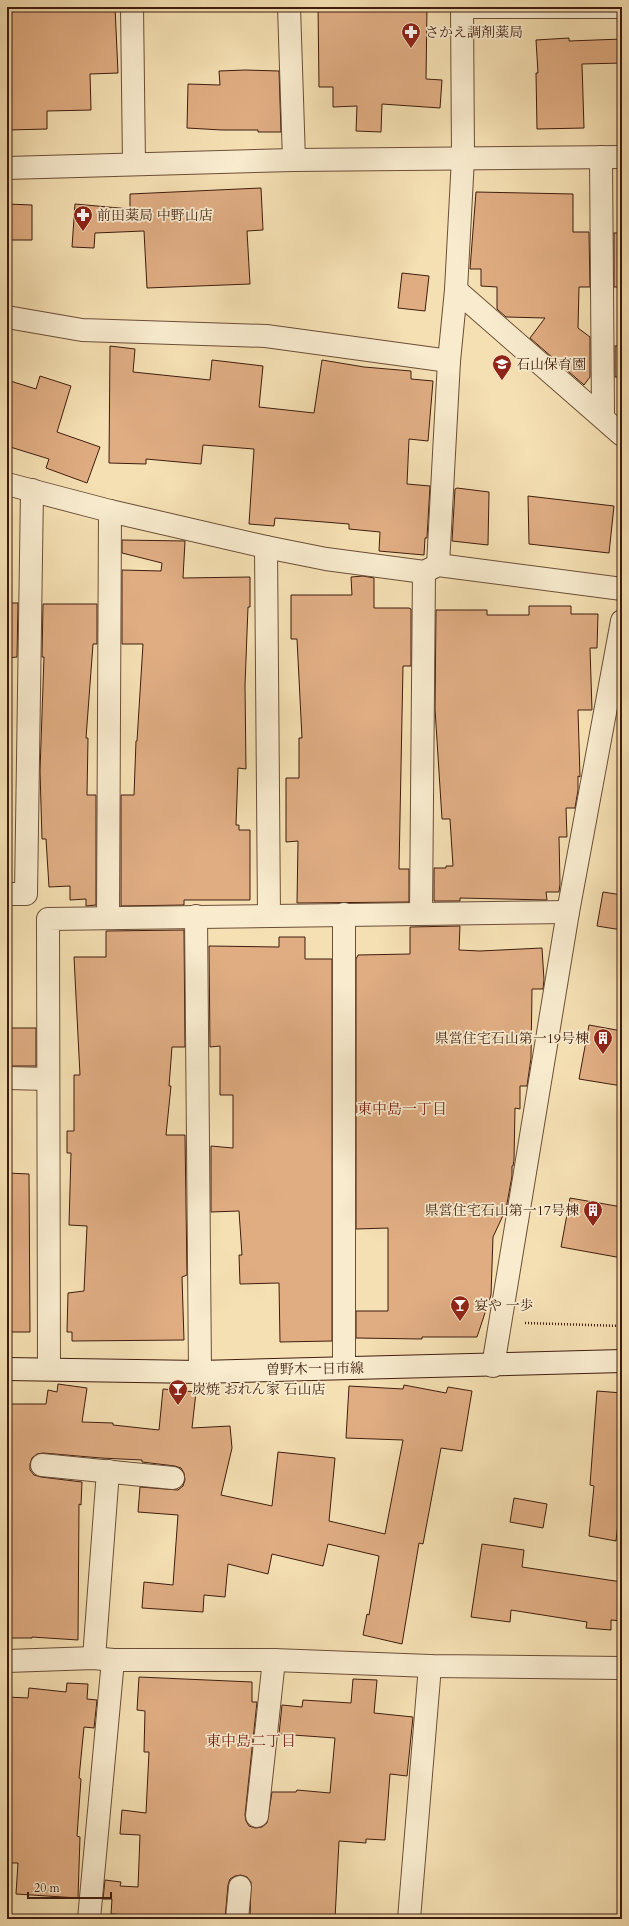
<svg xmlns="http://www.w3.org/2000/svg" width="629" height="1926" viewBox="0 0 629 1926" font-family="Cardo,'Noto Serif JP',serif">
  <rect width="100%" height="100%" fill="#f5e0b3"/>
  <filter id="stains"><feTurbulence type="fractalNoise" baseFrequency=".005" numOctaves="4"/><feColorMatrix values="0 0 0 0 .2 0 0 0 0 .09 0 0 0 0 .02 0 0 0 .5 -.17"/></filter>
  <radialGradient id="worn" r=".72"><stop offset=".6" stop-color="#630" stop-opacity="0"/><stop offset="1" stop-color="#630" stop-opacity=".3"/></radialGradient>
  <!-- building -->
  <g fill="#e0ad83" stroke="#3f1d0e">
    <polygon points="7,7 115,7 118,73 90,74 91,110 47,111 47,129 8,130"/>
    <polygon points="318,7 427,7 426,79 442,80 440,108 382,104 381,132 356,131 357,106 333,107 333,87 319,87"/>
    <polygon points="569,38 569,41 622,39 622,63 582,64 584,128 537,129 536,73 538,73 536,40"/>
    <polygon points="245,70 279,71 281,132 258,132 258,130 222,130 187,128 188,84 220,85 219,71"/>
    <polygon points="261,188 263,230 247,231 250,284 147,288 144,231 95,233 94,248 72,247 75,204 130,209 130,194"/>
    <polygon points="476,192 573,194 573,232 589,232 590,287 579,287 578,328 590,337 590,377 584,385 530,338 545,318 506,317 497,309 497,287 481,286 481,269 470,269"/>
    <polygon points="7,204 32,205 32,240 7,240"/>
    <rect x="614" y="233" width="8" height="54"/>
    <polygon points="402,273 429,276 425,311 398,308"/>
    <polygon points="110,346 135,349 133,372 210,380 212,360 263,366 259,407 314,413 322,360 364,367 411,371 411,379 433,381 428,441 409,439 407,484 430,486 427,538 425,538 424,555 379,551 380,532 349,529 349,524 275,518 274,526 249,524 254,449 203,445 201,464 146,459 146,464 109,463"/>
    <rect x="615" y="346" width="7" height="31"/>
    <polygon points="40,376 71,386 57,432 100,447 87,483 46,468 49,459 7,446 7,380 36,389"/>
    <polygon points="457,488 489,492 488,545 452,541 455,489"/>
    <polygon points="528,496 614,506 609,553 529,544"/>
    <polygon points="122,540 185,541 183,578 250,577 250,607 248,607 245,685 246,769 238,768 236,825 239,825 239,830 250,830 250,900 184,900 184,905 121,906 121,795 134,795 136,741 137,741 143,644 122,644 122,570 161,571 162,563 122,553"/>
    <polygon points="363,576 374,578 374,608 409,608 411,609 411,666 403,666 399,869 409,869 409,902 297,903 298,841 286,842 286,778 299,778 299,738 302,738 297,639 291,639 291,595 352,595 351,577"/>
    <polygon points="7,603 18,603 17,657 7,658"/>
    <polygon points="43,604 97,604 97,644 93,644 86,738 88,738 87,795 96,795 96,905 86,906 86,899 70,900 70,886 49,887 46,839 42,839 40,771 44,657 42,657"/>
    <polygon points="529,606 571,606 571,614 598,614 597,648 590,648 592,710 578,710 580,777 578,776 578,790 575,808 566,808 567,837 559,837 560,884 559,892 546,892 547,900 460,898 460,901 434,901 434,868 446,868 446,866 453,866 450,819 442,819 435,709 436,610 487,610 487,615 529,615"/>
    <polygon points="603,892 622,895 622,930 597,926"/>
    <polygon points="460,926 459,950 480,951 542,948 544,980 543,989 532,989 531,1058 527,1086 520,1086 520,1109 515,1108 514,1160 513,1166 512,1166 512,1176 506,1209 493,1237 491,1295 477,1337 422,1337 422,1339 356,1338 356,1311 388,1311 388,1228 356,1229 356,959 358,955 410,954 410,927"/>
    <polygon points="184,930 185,1047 172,1047 169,1086 171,1086 166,1135 185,1135 187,1275 182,1277 184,1340 72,1341 72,1332 67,1332 68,1293 84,1291 87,1226 69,1225 71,1153 67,1153 67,1131 74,1131 74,1075 80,1075 74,957 106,957 106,931"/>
    <polygon points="279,937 305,937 305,959 332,959 332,1341 280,1342 279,1283 240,1284 239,1255 242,1255 239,1211 211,1212 211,1146 233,1148 233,1095 220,1095 220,1046 210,1047 209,946 279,947"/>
    <polygon points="589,1025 622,1031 622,1086 579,1079"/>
    <rect x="7" y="1028" width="29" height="38"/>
    <polygon points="7,1173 29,1174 30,1332 7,1332"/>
    <polygon points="570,1198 622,1207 622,1258 561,1247"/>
    <polygon points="58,1384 87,1388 82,1422 113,1423 113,1425 159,1430 163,1389 196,1392 192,1428 230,1426 232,1448 221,1495 272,1506 278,1452 335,1458 329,1521 385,1534 403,1440 346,1438 349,1386 403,1389 404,1385 446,1393 448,1387 472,1391 462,1451 441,1448 423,1544 419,1543 402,1644 363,1635 367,1614 369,1615 379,1556 328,1544 323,1566 272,1554 268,1574 228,1564 225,1597 204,1595 203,1612 142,1608 144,1582 173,1585 178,1515 138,1512 140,1487 178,1490 183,1486 185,1480 184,1473 181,1468 175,1466 142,1462 142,1460 101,1458 43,1453 37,1454 32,1458 30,1464 30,1470 34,1475 41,1477 82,1482 81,1505 79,1504 78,1640 32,1637 32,1638 7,1638 7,1404 46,1404 48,1390 57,1392"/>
    <polygon points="597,1391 622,1393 622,1486 616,1541 589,1536 594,1486 590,1485"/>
    <polygon points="514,1498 547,1504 543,1528 510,1522"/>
    <polygon points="482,1544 524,1550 522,1567 622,1582 622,1621 611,1620 611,1630 586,1628 587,1622 511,1610 510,1622 471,1617"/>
    <polygon points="139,1677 252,1682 252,1702 257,1702 245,1815 246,1821 249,1826 255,1828 262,1827 267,1823 272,1792 296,1792 297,1790 330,1793 335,1738 279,1734 282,1705 302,1707 303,1700 351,1703 353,1679 377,1680 374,1713 413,1717 407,1776 390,1774 385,1840 366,1839 366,1843 339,1841 335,1919 250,1919 251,1882 247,1877 241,1875 235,1876 230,1879 228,1885 225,1919 187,1919 111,1914 112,1899 103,1899 105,1880 121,1882 120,1886 138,1887 140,1835 120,1834 122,1810 146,1813 149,1752 144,1752 145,1711 137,1710"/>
    <polygon points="67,1683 88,1684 87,1699 97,1700 94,1728 84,1727 79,1778 81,1779 77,1836 80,1837 78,1898 16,1894 18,1863 7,1863 7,1697 28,1698 29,1688 66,1692"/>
  </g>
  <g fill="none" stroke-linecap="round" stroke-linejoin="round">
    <defs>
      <g id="minor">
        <polyline points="132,7 134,164"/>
        <polyline points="289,7 294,160"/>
        <polyline points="601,157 603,417"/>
        <polyline points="456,290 622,435"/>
        <polyline points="7,317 82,330 266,336 449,361"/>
        <polyline points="7,484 110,511 266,547 326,559 424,572 438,565 622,589"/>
        <polyline points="266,547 269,916"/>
        <polyline points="438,565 449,361 456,290 463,158 462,7 622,7"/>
        <polyline points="7,894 26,894 32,490"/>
        <polyline points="421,913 424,572"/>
        <polyline points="196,916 200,1372"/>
        <polyline points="108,918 110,511"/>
        <polyline points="7,1078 48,1079"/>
        <polyline points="493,1366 568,912 622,621"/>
        <polyline points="49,1368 48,919 568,912"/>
        <polyline points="344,1368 344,914"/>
        <polyline points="42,1465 173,1478"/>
        <polyline points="94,1658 108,1471"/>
        <polyline points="7,1661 94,1658 113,1660 274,1660 430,1666 622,1668"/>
        <polyline points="257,1816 274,1660"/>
        <polyline points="89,1919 113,1660"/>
        <polyline points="237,1919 240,1887"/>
        <polyline points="409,1919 430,1666"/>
      </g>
      <polyline id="tertiary" points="7,168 294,160 622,157"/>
      <polyline id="secondary" points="7,1369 200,1372 622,1361"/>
    </defs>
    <!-- minor casing -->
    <use href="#minor" stroke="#6c4e37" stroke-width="24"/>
    <!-- tertiary casing -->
    <use href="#tertiary" stroke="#6c4e37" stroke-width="24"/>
    <!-- secondary casing -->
    <use href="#secondary" stroke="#3f1d0e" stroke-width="24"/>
    <!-- path -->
    <polyline stroke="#3f1d0e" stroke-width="2.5" stroke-dasharray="1 2" stroke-linecap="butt" points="525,1323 622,1326"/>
    <!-- minor -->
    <use href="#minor" stroke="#f8ebce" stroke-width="22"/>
    <!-- tertiary -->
    <use href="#tertiary" stroke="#f8ebce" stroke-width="22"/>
    <!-- secondary -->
    <use href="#secondary" stroke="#f8ebce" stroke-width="22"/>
  </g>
  <!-- icons -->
  <defs>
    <symbol id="pharmacy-pin" viewBox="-11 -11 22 30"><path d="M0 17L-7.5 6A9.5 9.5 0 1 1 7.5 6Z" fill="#8f2418" stroke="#f8ebce"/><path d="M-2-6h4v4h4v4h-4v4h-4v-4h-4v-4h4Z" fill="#fff"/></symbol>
    <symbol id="school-pin" viewBox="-11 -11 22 30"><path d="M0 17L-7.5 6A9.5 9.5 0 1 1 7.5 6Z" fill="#8f2418" stroke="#f8ebce"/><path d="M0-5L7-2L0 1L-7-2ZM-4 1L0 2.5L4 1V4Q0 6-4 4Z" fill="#fff"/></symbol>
    <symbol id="building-pin" viewBox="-11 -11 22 30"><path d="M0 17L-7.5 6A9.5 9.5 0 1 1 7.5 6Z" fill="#8f2418" stroke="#f8ebce"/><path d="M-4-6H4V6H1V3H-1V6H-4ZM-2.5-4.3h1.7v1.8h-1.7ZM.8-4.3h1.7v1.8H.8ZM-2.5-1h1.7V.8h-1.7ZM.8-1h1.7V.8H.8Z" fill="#fff"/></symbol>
    <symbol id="bar-pin" viewBox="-11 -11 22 30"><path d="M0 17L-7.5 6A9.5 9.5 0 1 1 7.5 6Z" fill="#8f2418" stroke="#f8ebce"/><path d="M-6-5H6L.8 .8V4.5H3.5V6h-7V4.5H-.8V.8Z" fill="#fff"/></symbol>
  </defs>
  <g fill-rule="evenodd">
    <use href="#pharmacy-pin" x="400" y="21" width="22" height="30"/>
    <use href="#pharmacy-pin" x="72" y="204" width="22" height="30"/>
    <use href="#school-pin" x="491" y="353" width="22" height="30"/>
    <use href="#building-pin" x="592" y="1027" width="22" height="30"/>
    <use href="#building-pin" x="582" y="1199" width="22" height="30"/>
    <use href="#bar-pin" x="449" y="1294" width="22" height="30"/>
    <use href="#bar-pin" x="167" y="1378" width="22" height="30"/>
  </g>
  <g text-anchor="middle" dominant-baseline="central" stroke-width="3.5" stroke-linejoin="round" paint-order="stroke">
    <!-- poi labels -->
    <g font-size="14" fill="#3f1d0e" stroke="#f8ebce" text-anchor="start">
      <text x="425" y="32">さかえ調剤薬局</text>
      <text x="97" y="215">前田薬局 中野山店</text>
      <text x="516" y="364">石山保育園</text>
      <text x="589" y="1038" text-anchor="end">県営住宅石山第一19号棟</text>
      <text x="579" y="1210" text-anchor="end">県営住宅石山第一17号棟</text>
      <text x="474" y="1305">宴や 一歩</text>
      <text x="192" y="1389">炭焼 おれん家 石山店</text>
    </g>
    <!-- street labels -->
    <g font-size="14" fill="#3f1d0e" stroke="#f8ebce">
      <text transform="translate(315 1369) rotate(-1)">曽野木一日市線</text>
    </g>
    <!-- neighbourhood labels -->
    <g font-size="15" fill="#7a1f14" stroke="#f8ebce">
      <text x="402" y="1109">東中島一丁目</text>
      <text x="251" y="1741">東中島二丁目</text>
    </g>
  </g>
  <!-- margin -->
  <rect width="629" height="1926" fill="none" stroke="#f5e0b3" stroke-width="24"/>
  <rect x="8" y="8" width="613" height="1910" fill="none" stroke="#3f1d0e" stroke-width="2"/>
  <rect x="12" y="12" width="605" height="1902" fill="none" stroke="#3f1d0e"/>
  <!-- scale -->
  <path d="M28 1892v6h83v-6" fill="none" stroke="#3f1d0e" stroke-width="2"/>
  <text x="34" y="1892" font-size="12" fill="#3f1d0e" stroke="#f8ebce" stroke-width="3" paint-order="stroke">20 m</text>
  <rect width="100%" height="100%" filter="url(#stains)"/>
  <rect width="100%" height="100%" fill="url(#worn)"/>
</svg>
